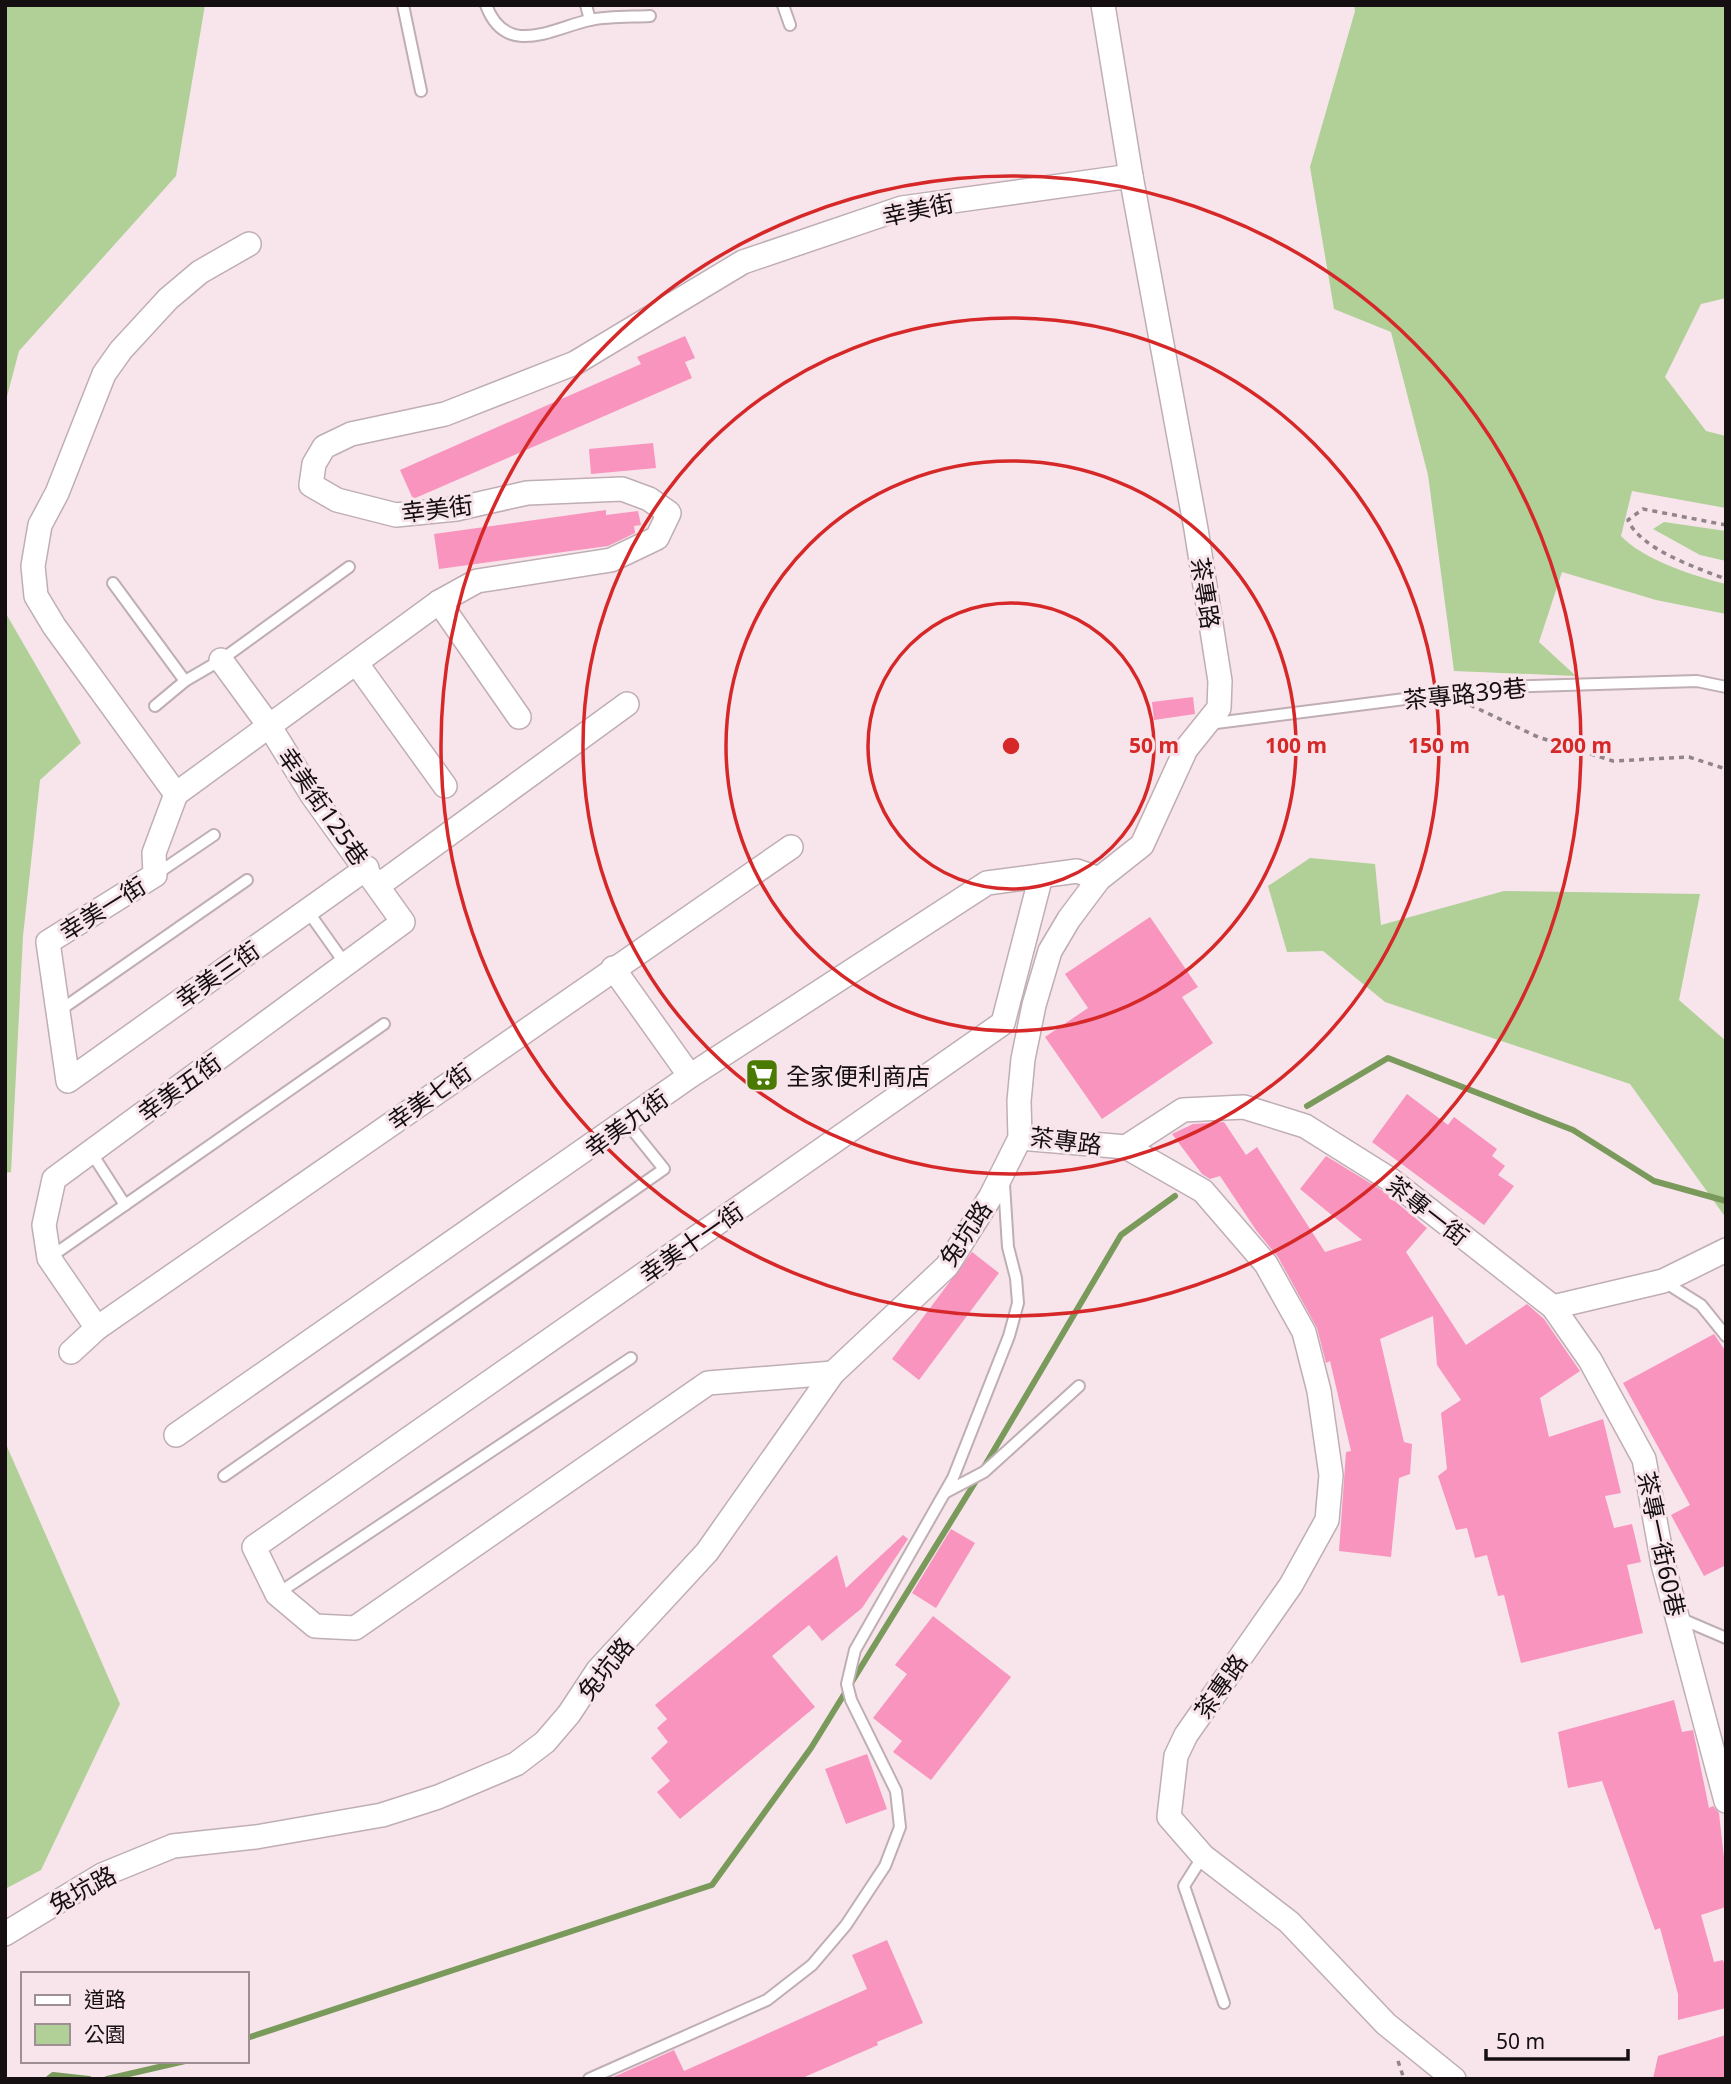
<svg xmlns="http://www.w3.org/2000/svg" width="1731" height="2084" viewBox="0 0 1731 2084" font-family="'Noto Sans','Noto Sans TC',sans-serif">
  <rect width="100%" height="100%" fill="#f7e5eb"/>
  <!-- green -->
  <g fill="#b0d097">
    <polygon points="5,5 205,5 176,176 19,351 5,404"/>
    <path d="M1354 5H1726V298L1701 304 1665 377 1706 431 1726 436V508L1632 491 1621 536C1644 560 1694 576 1726 584V614L1656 600 1562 572 1539 642 1576 676 1454 671 1428 475 1391 332 1334 309 1310 167 1355 11Z"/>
    <polygon points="1664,522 1726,531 1726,561 1700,555 1653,529"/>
    <polygon points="5,612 81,743 40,780 23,936 11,1172 5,1173"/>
    <polygon points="1310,858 1375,864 1381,925 1504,891 1700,894 1679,1000 1726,1041 1726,1218 1630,1084 1385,1002 1323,951 1287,952 1268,886"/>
    <polygon points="5,1442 120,1704 41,1870 5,1889"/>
  </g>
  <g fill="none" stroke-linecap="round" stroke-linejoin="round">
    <!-- stream -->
    <g stroke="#7a9a5b" stroke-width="6">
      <polyline points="1307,1106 1388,1058 1573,1130 1654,1181 1726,1201"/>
      <polyline points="984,1467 1121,1235 1175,1196"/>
      <polyline points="247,2038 712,1885 811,1748 979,1476"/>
      <polyline points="48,2079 53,2075 89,2079"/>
      <polyline points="107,2079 185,2061"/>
    </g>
  </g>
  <!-- building -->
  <g fill="#f894bd">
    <polygon points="685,336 695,358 685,362 692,378 413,499 400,470 641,364 637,357"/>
    <polygon points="653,443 656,468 591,474 589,449"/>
    <polygon points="606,510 606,515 638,511 641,525 634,526 635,533 608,546 439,569 434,534"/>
    <polygon points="1193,697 1195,714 1154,720 1152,702"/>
    <polygon points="1150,917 1198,987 1182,997 1213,1043 1102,1119 1045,1037 1088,1008 1065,974"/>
    <polygon points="1407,1094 1448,1125 1454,1117 1497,1149 1492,1156 1505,1166 1498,1175 1514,1186 1484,1225 1372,1142"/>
    <polygon points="1224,1122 1246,1155 1257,1147 1325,1252 1362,1240 1300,1189 1326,1156 1383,1191 1427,1228 1406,1252 1466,1345 1527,1304 1544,1319 1580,1371 1540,1398 1549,1437 1603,1419 1621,1493 1605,1496 1614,1528 1632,1524 1641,1562 1627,1565 1643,1633 1521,1663 1504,1595 1498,1596 1487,1555 1475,1558 1467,1528 1456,1530 1438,1476 1447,1469 1441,1413 1461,1400 1437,1365 1433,1316 1380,1339 1404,1442 1412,1444 1410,1474 1399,1478 1391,1557 1339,1551 1346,1452 1351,1451 1330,1361 1326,1363 1317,1328 1278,1257 1256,1230 1220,1176 1210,1179 1202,1174 1172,1134 1193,1124"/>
    <polygon points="972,1252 999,1273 919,1380 892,1359"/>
    <polygon points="1714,1334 1726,1352 1726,1565 1704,1576 1671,1515 1690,1505 1623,1383"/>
    <polygon points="951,1529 975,1543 936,1608 912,1593"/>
    <polygon points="903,1535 908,1539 862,1608 822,1641 809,1625 772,1656 815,1707 680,1819 657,1792 670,1781 651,1758 668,1742 657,1728 667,1719 655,1705 837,1555 846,1588"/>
    <polygon points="933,1616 1011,1677 931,1780 893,1752 902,1741 873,1718 907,1674 895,1665"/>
    <polygon points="1674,1700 1682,1732 1693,1730 1709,1808 1713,1806 1719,1813 1726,1876 1726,1907 1701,1915 1714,1962 1723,1960 1726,1971 1726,2008 1678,2020 1678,1994 1660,1928 1655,1930 1602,1781 1568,1788 1558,1732"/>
    <polygon points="867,1754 887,1809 846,1824 825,1769"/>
    <polygon points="887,1940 923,2023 877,2042 878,2045 800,2079 609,2079 674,2050 684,2071 867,1989 852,1955"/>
    <polygon points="1726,2035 1726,2079 1653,2079 1658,2056"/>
  </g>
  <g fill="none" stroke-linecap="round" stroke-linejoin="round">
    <defs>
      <g id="service">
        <polyline points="403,5 421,91"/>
        <path d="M486 5C506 59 553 28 590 20 609 16 631 17 650 16"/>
        <polyline points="586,5 590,20"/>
        <polyline points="783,5 790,25"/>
        <polyline points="113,583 185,681"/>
        <polyline points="155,706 185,681 221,660 349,567"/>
        <polyline points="1208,724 1499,687 1697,681 1726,687"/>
        <polyline points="155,875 214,835"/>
        <polyline points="307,910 346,965"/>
        <polyline points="59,1011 247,880"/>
        <polyline points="91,1152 125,1205"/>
        <polyline points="49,1258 384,1024"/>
        <polyline points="1663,1281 1701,1305 1726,1336"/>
        <polyline points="224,1476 664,1169 627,1123"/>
        <polyline points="946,1492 984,1472 1079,1386"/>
        <polyline points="277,1594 631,1358"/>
        <polyline points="1677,1617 1726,1638"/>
        <polyline points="1203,1856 1184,1886 1224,2003"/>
        <polyline points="589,2079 767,2000 812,1965 846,1925 885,1866 900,1827 896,1791 851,1700 847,1684 855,1650 953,1478 1009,1336 1018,1303 1016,1278 1008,1247 1004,1184"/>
      </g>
      <g id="minor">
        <polyline points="439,602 519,717"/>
        <polyline points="357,664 445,786"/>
        <polyline points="176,794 439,602 477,581 611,560 657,538 669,513 649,499 622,489 527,493 456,509 396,515 337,500 311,485 314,464 324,447 351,434 445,414 575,363 743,262 902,208 1131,176"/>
        <polyline points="176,794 154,853 155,875 48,942 68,1081 367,868"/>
        <polyline points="176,794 54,626 36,596 33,566 40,525 57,493 104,374 121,350 168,299 200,272 249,244"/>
        <polyline points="379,885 627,704"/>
        <polyline points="613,968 690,1076"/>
        <polyline points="1020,1138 1126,1147 1203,1191 1266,1264 1304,1332 1319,1391 1331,1475 1327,1520 1291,1585 1186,1735 1176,1756 1169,1817 1203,1856 1289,1922 1386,2024 1454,2079"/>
        <polyline points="1126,1147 1183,1110 1244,1107 1305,1126 1391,1180 1553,1307 1590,1360 1644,1459 1663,1564 1726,1801"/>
        <polyline points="1553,1307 1663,1281 1726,1250"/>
        <polyline points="97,1328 49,1258 44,1225 54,1179 403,922 312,795 270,727 221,660"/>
        <polyline points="71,1352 97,1328 791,847"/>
        <polyline points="833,1373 708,1383 355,1628 315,1626 277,1594 254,1547 1003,1023 1041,876"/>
        <polyline points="176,1435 690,1076 987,883 1077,871 1099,879"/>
        <polyline points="5,1934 102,1875 173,1846 256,1837 382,1815 438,1797 516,1764 545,1742 569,1714 598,1670 707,1552 833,1373 947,1266 991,1196 1020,1138 1019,1101 1023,1059 1034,1005 1050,951 1069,919 1099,879 1142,845 1186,749 1219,708 1220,681 1196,529 1131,176 1103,5"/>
      </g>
    </defs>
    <!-- service casing -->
    <use href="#service" stroke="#bfaeb4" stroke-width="14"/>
    <!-- minor casing -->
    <use href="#minor" stroke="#bfaeb4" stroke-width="26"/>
    <!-- path -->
    <g stroke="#928589" stroke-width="3.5" stroke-dasharray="5 5" stroke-linecap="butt">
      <path d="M1726 525 1643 509 1628 520C1640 549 1697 568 1726 579"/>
      <polyline points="1470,705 1538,737 1613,761 1689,757 1726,769"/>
      <polyline points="1398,2061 1404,2079"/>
    </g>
    <!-- service -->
    <use href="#service" stroke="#fff" stroke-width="10"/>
    <!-- minor -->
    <use href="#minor" stroke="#fff" stroke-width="23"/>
  </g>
  <!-- distance rings -->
  <g fill="none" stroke="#d62828" stroke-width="3.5">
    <circle cx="1011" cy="746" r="143"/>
    <circle cx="1011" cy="746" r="285"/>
    <circle cx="1011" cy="746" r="428"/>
    <circle cx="1011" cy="746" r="570"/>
  </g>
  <!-- icons -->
  <defs>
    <symbol id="supermarket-square" viewBox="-11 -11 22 22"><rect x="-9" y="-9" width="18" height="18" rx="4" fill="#4a7a02" stroke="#f7e5eb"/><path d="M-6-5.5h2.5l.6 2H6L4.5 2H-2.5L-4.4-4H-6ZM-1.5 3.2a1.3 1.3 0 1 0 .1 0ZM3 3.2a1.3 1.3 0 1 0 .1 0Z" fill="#fff"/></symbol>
  </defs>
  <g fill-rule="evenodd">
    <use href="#supermarket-square" x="743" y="1056" width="38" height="38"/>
  </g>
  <g text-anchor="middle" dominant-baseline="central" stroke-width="6" stroke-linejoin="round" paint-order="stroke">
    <!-- street labels -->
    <g font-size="24" fill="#150f11" stroke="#f7e5eb">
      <text transform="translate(918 209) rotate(-12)">幸美街</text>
      <text transform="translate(437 508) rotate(-7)">幸美街</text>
      <text transform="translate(1206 593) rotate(81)">茶專路</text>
      <text transform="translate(1465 693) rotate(-6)">茶專路39巷</text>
      <text transform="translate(324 806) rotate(55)">幸美街125巷</text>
      <text transform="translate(102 908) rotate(-32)">幸美一街</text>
      <text transform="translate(217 974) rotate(-35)">幸美三街</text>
      <text transform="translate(179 1087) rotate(-36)">幸美五街</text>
      <text transform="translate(429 1096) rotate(-35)">幸美七街</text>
      <text transform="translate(626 1123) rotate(-36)">幸美九街</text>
      <text transform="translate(1066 1140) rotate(7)">茶專路</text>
      <text transform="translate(1428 1210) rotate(38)">茶專一街</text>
      <text transform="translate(965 1233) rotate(-56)">兔坑路</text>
      <text transform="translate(691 1242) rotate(-35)">幸美十一街</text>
      <text transform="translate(1662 1544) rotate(78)">茶專一街60巷</text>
      <text transform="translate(605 1668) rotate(-51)">兔坑路</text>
      <text transform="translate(1220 1686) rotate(-55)">茶專路</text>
      <text transform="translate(82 1889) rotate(-28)">兔坑路</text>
    </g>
    <!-- poi labels -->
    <g font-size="24" fill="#150f11" stroke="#f7e5eb" text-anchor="start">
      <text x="786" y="1075">全家便利商店</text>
    </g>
  </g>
  <circle cx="1011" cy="746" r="10" fill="#d62828" stroke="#f7e5eb" stroke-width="3.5"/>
  <g font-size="21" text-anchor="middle" font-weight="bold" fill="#d62828" stroke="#f7e5eb" stroke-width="6" stroke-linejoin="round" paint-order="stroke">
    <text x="1154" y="753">50 m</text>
    <text x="1296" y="753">100 m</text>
    <text x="1439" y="753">150 m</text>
    <text x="1581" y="753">200 m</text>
  </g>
  <!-- border -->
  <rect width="1731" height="2084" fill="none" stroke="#150f11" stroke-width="14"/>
  <!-- legend -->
  <rect x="21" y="1972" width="228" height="91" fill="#f7e5eb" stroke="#9d8f94" stroke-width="2"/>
  <rect x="35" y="1995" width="35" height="10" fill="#ffffff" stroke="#9d8f94" stroke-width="2"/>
  <text x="84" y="2007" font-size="21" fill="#150f11">道路</text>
  <rect x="35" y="2024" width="35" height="21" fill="#b0d097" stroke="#9d8f94" stroke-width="2"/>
  <text x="84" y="2042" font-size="21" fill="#150f11">公園</text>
  <!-- scale -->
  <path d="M1486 2049v10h142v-10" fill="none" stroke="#150f11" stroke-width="3.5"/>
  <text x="1496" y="2049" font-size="21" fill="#150f11" stroke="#f7e5eb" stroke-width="5" paint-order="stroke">50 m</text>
</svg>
